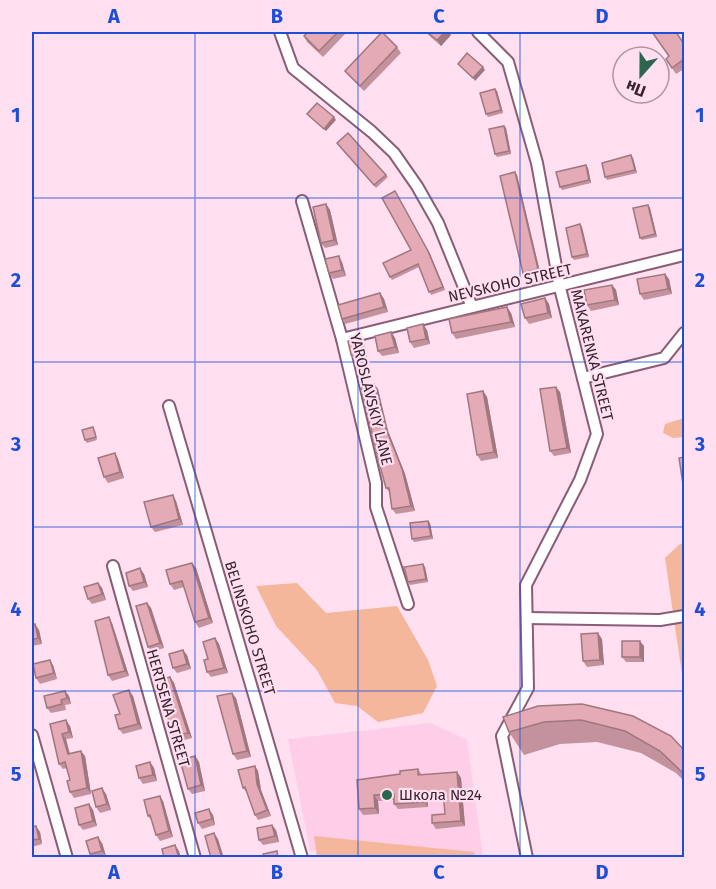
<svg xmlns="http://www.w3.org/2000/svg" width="716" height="889" viewBox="0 0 716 889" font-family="'Fira Sans',sans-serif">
  <rect width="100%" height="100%" fill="#ffdff0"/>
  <!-- built -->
  <polygon fill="#fecee8" points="431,723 467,740 483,857 377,858 310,850 288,739"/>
  <!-- green -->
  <g fill="#f5b79b">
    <polygon points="684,418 684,437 673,438 663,433 665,424"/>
    <polygon points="684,543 684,688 665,558 680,544"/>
    <polygon points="297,583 326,613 397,606 428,660 437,686 423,713 378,722 357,706 335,703 317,670 276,626 256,586"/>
    <polygon points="314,836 474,852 476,857 317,857"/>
  </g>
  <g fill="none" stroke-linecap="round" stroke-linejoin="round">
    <defs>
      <g id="minor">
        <polyline points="280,32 293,68 372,132 394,153 417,186 438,223 472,307"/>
        <polyline points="478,32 508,62 537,163 560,288 597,434 580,480 526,585 528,688 502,736 527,858"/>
        <polyline points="302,201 342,339 376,483 376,507 408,604"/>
        <polyline points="342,339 684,255"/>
        <polyline points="583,378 664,358 684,333"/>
        <polyline points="169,406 302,858"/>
        <polyline points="113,566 195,858"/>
        <polyline points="527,618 660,620 684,616"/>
        <polyline points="32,735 67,858"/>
      </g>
    </defs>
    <!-- minor casing -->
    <use href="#minor" stroke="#8a5c76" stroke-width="14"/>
    <!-- minor -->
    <use href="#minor" stroke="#fff" stroke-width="10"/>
  </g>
  <!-- wall -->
  <g fill="#c4929d">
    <polygon points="308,32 347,32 323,57 307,42 304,36"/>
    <polygon points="425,32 448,32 451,35 441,46"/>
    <polygon points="684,44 684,69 676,74 666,59"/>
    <polygon points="397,47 401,53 364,91 349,76 345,71"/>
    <polygon points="497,91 503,113 488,117 486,114"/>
    <polygon points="504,126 506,128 511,154 497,157 495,154"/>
    <polygon points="339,146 386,175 388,177 376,188"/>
    <polygon points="633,158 637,173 607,180 605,177"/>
    <polygon points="588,168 591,183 562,190 560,187"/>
    <polygon points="517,175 540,272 525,276 523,273"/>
    <polygon points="326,204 330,210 338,245 325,248 321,243"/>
    <polygon points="648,205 650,208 657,237 642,240 640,238"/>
    <polygon points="580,224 582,227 589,257 574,260 572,257"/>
    <polygon points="430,254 445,290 431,295 419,267 392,280 390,277"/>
    <polygon points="342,262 346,276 333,279 329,273"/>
    <polygon points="669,279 672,294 644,300 640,294"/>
    <polygon points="612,285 616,290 619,305 591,311 587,305"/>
    <polygon points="380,293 384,299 388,312 345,324 342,319"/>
    <polygon points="545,298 549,304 552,318 529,324 525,318"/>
    <polygon points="511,313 515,327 456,339 452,333"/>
    <polygon points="427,330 430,344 414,348 410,342"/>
    <polygon points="391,332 395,338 399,353 382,356 378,351"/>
    <polygon points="364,344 367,358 355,361 351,355"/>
    <polygon points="374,384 378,389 388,431 405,474 415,511 396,514 392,509 390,493 386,488"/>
    <polygon points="483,391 487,397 498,458 481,461 477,455"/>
    <polygon points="560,392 571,453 554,456 550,451"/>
    <polygon points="95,430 97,440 87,443 85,440"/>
    <polygon points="115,453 118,459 124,478 108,483 104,477"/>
    <polygon points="173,495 176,501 183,525 155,532 151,527"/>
    <polygon points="430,523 433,539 414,542 412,539"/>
    <polygon points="192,563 196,568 213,623 199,628 195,622 184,587 174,590 170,584"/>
    <polygon points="425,567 428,582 410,585 408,582"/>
    <polygon points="144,574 148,587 133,591 129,586"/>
    <polygon points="98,583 102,588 106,600 92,604 88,599"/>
    <polygon points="147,603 151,608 164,648 152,652 148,647"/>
    <polygon points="112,623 129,676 112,681 108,675"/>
    <polygon points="32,625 39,630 42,644 32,646"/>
    <polygon points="215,638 219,644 228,673 211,677 207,672 208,659"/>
    <polygon points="602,639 604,665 587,667 583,661"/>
    <polygon points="644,646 644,662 626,662 622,657"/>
    <polygon points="187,655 191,669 177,673 173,668"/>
    <polygon points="53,665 57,679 40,684 36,678"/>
    <polygon points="170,677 174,683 192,738 177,742 173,736"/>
    <polygon points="65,691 69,696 71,704 65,705 66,710 51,713 47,708"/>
    <polygon points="133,696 142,729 123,734 119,729 120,714"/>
    <polygon points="236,698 251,757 237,760 233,754"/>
    <polygon points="582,704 684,750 684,781 676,773 641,753 597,742 560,744 524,755 509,732"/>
    <polygon points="50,724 70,726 73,738 66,739 70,754 85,756 91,794 74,798 70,792 70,780 67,768 63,769 59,764"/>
    <polygon points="195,756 199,762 205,791 192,794 188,789"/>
    <polygon points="150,762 154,768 157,781 143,784 139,778"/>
    <polygon points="255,766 258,771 261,790 271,816 258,820 255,815 247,793 243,788"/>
    <polygon points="418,769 422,775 457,772 461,778 465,826 436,829 432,823 445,814 444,796 427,798 428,807 398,809 394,804 394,800 378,801 379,814 363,815 359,809 357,780 400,774"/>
    <polygon points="106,794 111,810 100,813 96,807"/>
    <polygon points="163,801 173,837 160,841 156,835 152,821 148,816"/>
    <polygon points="89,804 93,810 97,826 83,830 79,825"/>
    <polygon points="213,815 215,825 202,829 198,823"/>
    <polygon points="32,827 40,832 42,844 32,847"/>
    <polygon points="276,830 279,842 263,845 259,840"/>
    <polygon points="102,843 106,856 102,858 92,858 90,854"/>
  </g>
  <!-- shaded-wall -->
  <g fill="#a0777f">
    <polygon points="445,32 448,32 451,35 441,46 437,40"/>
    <polygon points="483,67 485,70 475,81 473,78"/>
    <polygon points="495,89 497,91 503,113 501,110"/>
    <polygon points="334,117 336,120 326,131 324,129"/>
    <polygon points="504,126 506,128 511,154 509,151"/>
    <polygon points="631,155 633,158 637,173 635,170"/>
    <polygon points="586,165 588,168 591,183 589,180"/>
    <polygon points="515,172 517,175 540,272 538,269"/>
    <polygon points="397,194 430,254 445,290 443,287"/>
    <polygon points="326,204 330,210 338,245 334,240"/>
    <polygon points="648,205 650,208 657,237 655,234"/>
    <polygon points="580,224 582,227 589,257 587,254"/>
    <polygon points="339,256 342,262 346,276 342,270"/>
    <polygon points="665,274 669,279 672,294 668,289"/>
    <polygon points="612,285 616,290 619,305 615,300"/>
    <polygon points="380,293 384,299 388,312 384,307"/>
    <polygon points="545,298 549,304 552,318 548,313"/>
    <polygon points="507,307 511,313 515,327 511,322"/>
    <polygon points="423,324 427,330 430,344 426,339"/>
    <polygon points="391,332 395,338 399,353 395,347"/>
    <polygon points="360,339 364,344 367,358 363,353"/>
    <polygon points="374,384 378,389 388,431 405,474 415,511 411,506 385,426"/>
    <polygon points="556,387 560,392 571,453 567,448"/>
    <polygon points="483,391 487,397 498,458 494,452"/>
    <polygon points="115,453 118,459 124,478 120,472"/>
    <polygon points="173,495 176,501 183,525 179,519"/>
    <polygon points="428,521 430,523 433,539 431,536"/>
    <polygon points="192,563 196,568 213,623 209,618"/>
    <polygon points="423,564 425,567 428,582 426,579"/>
    <polygon points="140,568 144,574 148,587 144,582"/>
    <polygon points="98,583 102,588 106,600 102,594"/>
    <polygon points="147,603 151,608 164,648 160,643"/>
    <polygon points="109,617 112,623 129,676 125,671"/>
    <polygon points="35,624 39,630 42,644 38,638"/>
    <polygon points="598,633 602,639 604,665 600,660"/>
    <polygon points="215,638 219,644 228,673 224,668"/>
    <polygon points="640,641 644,646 644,662 640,657"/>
    <polygon points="183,650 187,655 191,669 187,664"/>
    <polygon points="50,660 53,665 57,679 54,673"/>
    <polygon points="170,677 174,683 192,738 188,733"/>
    <polygon points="129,690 133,696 142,729 138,724"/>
    <polygon points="65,691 69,696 71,704 67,698"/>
    <polygon points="232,693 236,698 251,757 247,751"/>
    <polygon points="66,720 70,726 73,738 69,732"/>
    <polygon points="62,734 66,739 71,760 68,754"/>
    <polygon points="81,751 85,756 91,794 87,788"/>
    <polygon points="195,756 199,762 205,791 201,785"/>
    <polygon points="150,762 154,768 157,781 153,775"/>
    <polygon points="255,766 258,771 261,790 271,816 267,810 257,784"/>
    <polygon points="457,772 461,778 465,826 461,821"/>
    <polygon points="102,788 106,794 111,810 107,804"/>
    <polygon points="423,792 427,798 428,807 424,802"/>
    <polygon points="374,795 378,801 379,814 375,808"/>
    <polygon points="160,796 163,801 173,837 169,831"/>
    <polygon points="89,804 93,810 97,826 93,821"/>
    <polygon points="209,809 213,815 215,825 212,819"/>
    <polygon points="272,825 276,830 279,842 275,836"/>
    <polygon points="36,826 40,832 42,844 39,839"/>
    <polygon points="214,833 218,839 224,858 222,858"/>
    <polygon points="98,837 102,843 106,856 102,851"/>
    <polygon points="175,845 179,851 181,858 179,858"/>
  </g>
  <!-- building -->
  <g fill="#e4aab6" stroke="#a0777f" stroke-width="1.5">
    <polygon points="308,32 338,32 319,51 304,36"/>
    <polygon points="382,32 397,47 360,86 345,71"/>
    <polygon points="427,32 445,32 437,40"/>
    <polygon points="652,32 676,32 684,44 684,59 672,68 666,59 669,56"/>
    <polygon points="467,53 483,67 473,78 458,64"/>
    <polygon points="495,89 501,110 486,114 480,93"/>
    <polygon points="317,103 334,117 324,129 307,114"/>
    <polygon points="504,126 509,151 495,154 489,129"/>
    <polygon points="348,133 386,175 374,185 337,143"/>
    <polygon points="631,155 635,170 605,177 602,163"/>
    <polygon points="586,165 589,180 560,187 556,172"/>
    <polygon points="515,172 538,269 523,273 500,176"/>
    <polygon points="395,191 428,251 443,287 429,292 418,264 390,277 383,263 411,250 382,198"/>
    <polygon points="326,204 334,240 321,243 313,207"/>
    <polygon points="648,205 655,234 640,238 633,208"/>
    <polygon points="580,224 587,254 572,257 566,228"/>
    <polygon points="339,256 342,270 329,273 325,259"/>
    <polygon points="665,274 668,289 640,294 637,279"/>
    <polygon points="612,285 615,300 587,305 584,290"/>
    <polygon points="380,293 384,307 342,319 338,305"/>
    <polygon points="545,298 548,313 525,318 521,304"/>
    <polygon points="507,307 511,322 452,333 449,319"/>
    <polygon points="423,324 426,339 410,342 407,328"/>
    <polygon points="391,332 395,347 378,351 375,336"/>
    <polygon points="360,339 363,353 351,355 348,341"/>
    <polygon points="374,384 385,426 402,469 411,506 392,509 389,488 386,488 380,466 361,387"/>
    <polygon points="556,387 567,448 550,451 540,389"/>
    <polygon points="483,391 494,452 477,455 467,394"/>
    <polygon points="93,427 96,437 85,440 82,430"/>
    <polygon points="115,453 120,472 104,477 98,458"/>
    <polygon points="684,457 684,491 679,458"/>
    <polygon points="173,495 179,519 151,527 144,502"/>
    <polygon points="428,521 431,536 412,539 410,523"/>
    <polygon points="192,563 209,618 195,622 182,581 170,584 166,570"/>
    <polygon points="423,564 426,579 408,582 404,567"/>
    <polygon points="140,568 144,582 129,586 126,573"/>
    <polygon points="98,583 102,594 88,599 84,587"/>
    <polygon points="147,603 160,643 148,647 136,606"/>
    <polygon points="109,617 125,671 108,675 95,621"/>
    <polygon points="35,624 38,638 32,640 32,625"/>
    <polygon points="598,633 600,660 583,661 581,634"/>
    <polygon points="215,638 224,668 207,672 204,660 208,659 203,642"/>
    <rect x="622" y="641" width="18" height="16"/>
    <polygon points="183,650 187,664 173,668 169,654"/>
    <polygon points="50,660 54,673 36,678 33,664"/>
    <polygon points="170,677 188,733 173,736 157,681"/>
    <polygon points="129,690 138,724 119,729 115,715 120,714 113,695"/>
    <polygon points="65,691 67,698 61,700 62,704 47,708 44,696"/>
    <polygon points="232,693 247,751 233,754 217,696"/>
    <polygon points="582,704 633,716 671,736 684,750 684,774 660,751 625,731 581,720 544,722 509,732 503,717 538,706"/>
    <polygon points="66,720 69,732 62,734 68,754 81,751 87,788 70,792 67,781 70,780 65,762 59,764 50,724"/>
    <polygon points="195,756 201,785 188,789 180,760"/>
    <polygon points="150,762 153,775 139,778 136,766"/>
    <polygon points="255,766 257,784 267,810 255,815 245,787 243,788 238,770"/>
    <polygon points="418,769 418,775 457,772 461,821 432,823 432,815 445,814 443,791 423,792 424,802 394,804 394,794 374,795 375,808 359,809 357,780 400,774 400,771"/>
    <polygon points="102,788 107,804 96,807 92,791"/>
    <polygon points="160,796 169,831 156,835 150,815 148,816 144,800"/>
    <polygon points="89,804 93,821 79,825 75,808"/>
    <polygon points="209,809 212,819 198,823 195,813"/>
    <polygon points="272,825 275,836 259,840 257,828"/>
    <polygon points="36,826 39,839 32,840 32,827"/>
    <polygon points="214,833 222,858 211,858 205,836"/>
    <polygon points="98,837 102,851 90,854 86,841"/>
    <polygon points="175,845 179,858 164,858 162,849"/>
    <polygon points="277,851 278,858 264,858 263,854"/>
  </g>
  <!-- grid -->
  <path fill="none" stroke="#1d4ed8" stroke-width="1.5" stroke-opacity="0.55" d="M195 32V858M358 32V858M520 32V858M32 198H684M32 362H684M32 527H684M32 691H684"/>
  <!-- markers -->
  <circle fill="#2c664e" stroke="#ffdff0" stroke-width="2" cx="387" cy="795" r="6"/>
  <g text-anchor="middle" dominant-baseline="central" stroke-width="4.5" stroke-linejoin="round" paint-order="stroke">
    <!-- street labels -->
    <g font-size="15" fill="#38242f" stroke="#ffdff0">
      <text transform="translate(510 283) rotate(-13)">NEVSKOHO STREET</text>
      <text transform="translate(592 355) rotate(76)">MAKARENKA STREET</text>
      <text transform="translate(371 399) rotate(76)">YAROSLAVSKIY LANE</text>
      <text transform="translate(250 628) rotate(73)">BELINSKOHO STREET</text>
      <text transform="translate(168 708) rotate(74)">HERTSENA STREET</text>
    </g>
    <!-- poi labels -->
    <g font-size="15" fill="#38242f" stroke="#ffdff0" text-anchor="start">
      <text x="399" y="795">Школа №24</text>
    </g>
  </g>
  <!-- border -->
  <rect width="716" height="889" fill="none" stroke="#ffdff0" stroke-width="66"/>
  <!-- north arrow -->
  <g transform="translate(641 75) rotate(201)"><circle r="28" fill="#ffdff0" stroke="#af94a3" stroke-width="1.5"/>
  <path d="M0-4.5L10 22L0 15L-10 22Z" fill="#2c664e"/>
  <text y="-9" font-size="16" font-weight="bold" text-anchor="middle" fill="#38242f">Пн</text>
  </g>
  <rect x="33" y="33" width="650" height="823" fill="none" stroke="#1d4ed8" stroke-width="2"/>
  <g font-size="20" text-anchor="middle" font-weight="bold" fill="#1d4ed8">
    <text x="114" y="23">A</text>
    <text x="277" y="23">B</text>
    <text x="439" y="23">C</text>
    <text x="602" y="23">D</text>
    <text x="16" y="122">1</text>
    <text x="700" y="122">1</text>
    <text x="16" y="287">2</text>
    <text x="700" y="287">2</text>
    <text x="16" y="451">3</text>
    <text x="700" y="451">3</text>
    <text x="16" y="616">4</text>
    <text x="700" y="616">4</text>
    <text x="16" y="781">5</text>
    <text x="700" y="781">5</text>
    <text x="114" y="879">A</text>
    <text x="277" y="879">B</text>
    <text x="439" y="879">C</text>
    <text x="602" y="879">D</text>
  </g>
</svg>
